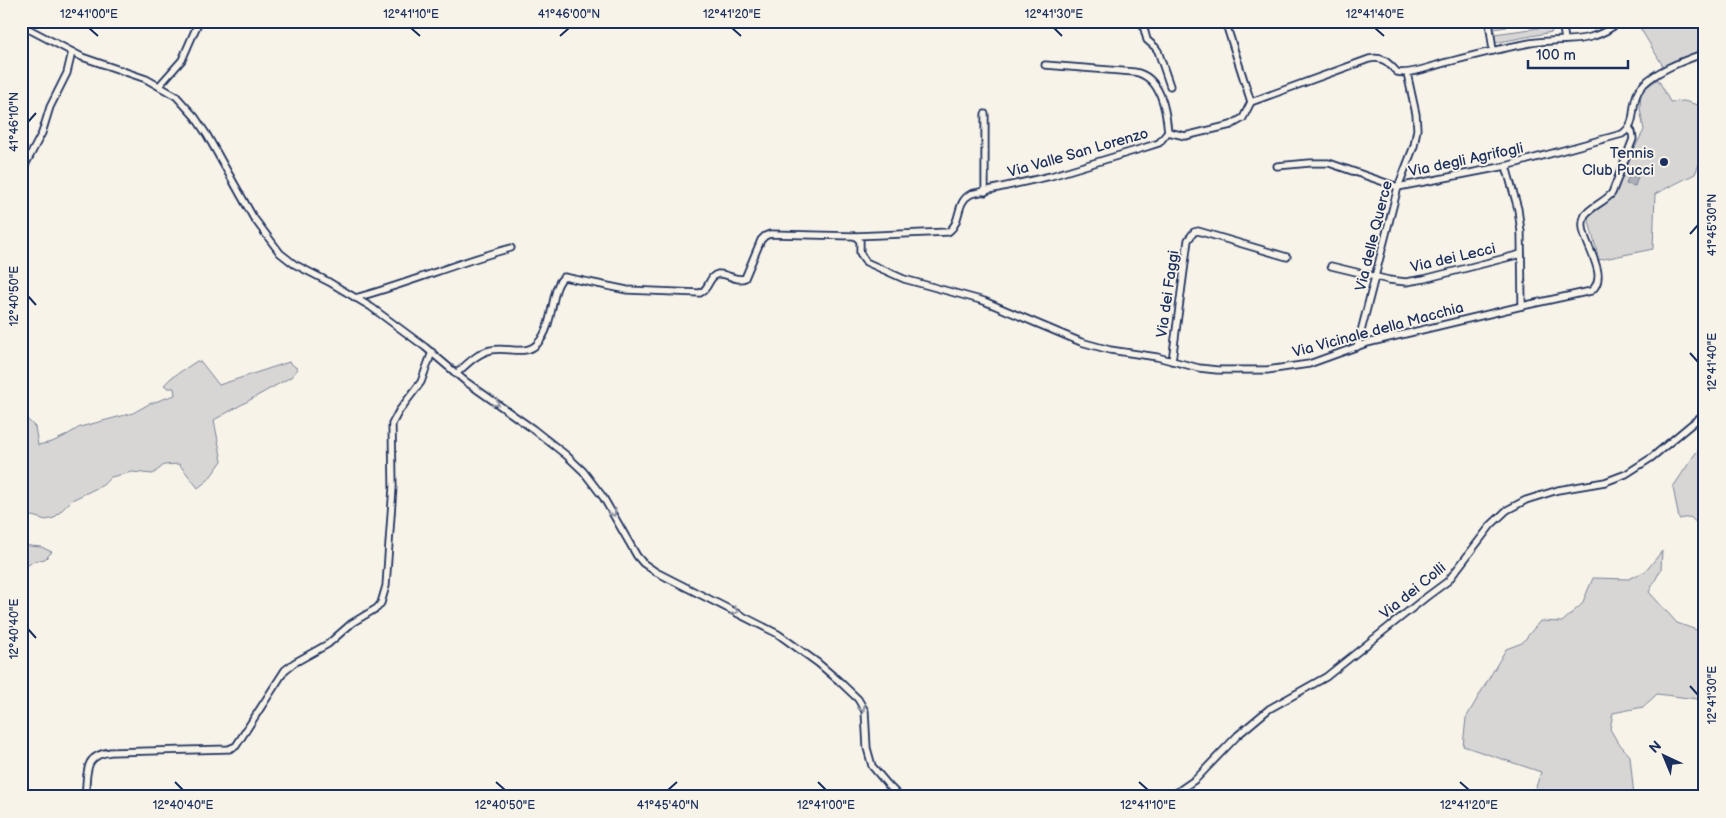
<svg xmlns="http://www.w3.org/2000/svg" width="1726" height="818" viewBox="0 0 1726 818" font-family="'Balsamiq Sans',sans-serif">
  <rect width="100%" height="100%" fill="#f7f3e8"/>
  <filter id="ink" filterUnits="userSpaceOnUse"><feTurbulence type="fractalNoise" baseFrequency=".02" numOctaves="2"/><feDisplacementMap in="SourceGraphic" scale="10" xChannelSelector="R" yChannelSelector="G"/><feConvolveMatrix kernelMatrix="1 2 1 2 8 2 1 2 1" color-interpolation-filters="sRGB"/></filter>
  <g filter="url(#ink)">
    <!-- green -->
    <g fill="#d7d6d4" stroke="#798299">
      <polygon points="1492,21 1506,21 1507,27 1493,29"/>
      <polygon points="1545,21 1551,21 1552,32 1495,43 1494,34 1546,27"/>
      <polygon points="1636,21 1705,21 1705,50 1663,66"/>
      <polygon points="1658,79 1670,102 1684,101 1705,107 1705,149 1695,174 1655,194 1653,249 1599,260 1588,217 1606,203 1644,130 1640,109 1641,91"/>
      <polygon points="197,361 201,362 219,385 289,362 298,369 291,377 214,420 222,461 208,480 198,488 179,464 164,465 153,474 132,472 111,477 103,485 72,500 54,518 46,520 32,516 21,517 21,392 27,394 23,404 24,416 35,427 38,445 52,442 65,436 80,427 133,413 149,404 175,395 174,388 168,388 164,385 171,378"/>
      <polygon points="1705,443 1705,520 1698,524 1690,517 1679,519 1673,487 1695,454"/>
      <polygon points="21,545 41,547 52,552 45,559 34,561 21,570"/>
      <polygon points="1662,551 1661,569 1649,592 1677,623 1705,633 1705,700 1657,694 1643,707 1613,713 1610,729 1617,741 1630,756 1634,797 1530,797 1535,790 1541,772 1463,746 1466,718 1506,649 1522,643 1540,621 1562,622 1582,604 1593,578 1628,579 1646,571"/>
    </g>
    <!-- water -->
    <polygon fill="#acb0b9" stroke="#727c95" points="1631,168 1640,170 1635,186 1626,184"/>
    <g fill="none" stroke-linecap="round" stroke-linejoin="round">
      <defs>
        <g id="street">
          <polyline points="1142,21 1147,40 1155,47 1158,51 1170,86"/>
          <polyline points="1225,21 1251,102"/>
          <polyline points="1489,21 1493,51"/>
          <polyline points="1562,21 1565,40"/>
          <polyline points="21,25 82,57 146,79 176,96 195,117 207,135 253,217 280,253 294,264 329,282 371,307 425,347 465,381 533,429 566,455 583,471 603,497 637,556 643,563 656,572 778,634 818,663 839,681 858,699 865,711 867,748 872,766 888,785 900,797"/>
          <path d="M1045 65 1134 72C1161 76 1166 110 1168 132"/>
          <polyline points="159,86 182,60 199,21"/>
          <polyline points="985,114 985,192"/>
          <path d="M1277 166 1310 163H1329L1398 187 1506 166 1622 134C1638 123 1630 107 1638 92 1648 73 1685 60 1705 53"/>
          <polyline points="1506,166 1518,209 1521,232 1522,306"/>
          <polyline points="21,173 42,133 50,107 67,73 72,52"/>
          <path d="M855 236 948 232C962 223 955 202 971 194L1051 176 1140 149 1159 143 1168 132 1185 136 1231 125 1243 118 1251 102 1369 59C1384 56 1388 63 1397 72 1408 76 1435 65 1448 62 1475 55 1502 48 1530 43 1565 37 1590 47 1620 21"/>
          <polyline points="1331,266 1389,280 1406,282 1424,279 1521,254"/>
          <path d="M355 298C408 284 458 262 511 248"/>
          <polyline points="1357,347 1398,187 1414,146 1417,129 1416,114 1407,73"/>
          <polyline points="1172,361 1188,240 1194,232 1198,231 1287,257"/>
          <path d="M456 374C466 365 477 353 491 350 507 346 526 357 538 343 555 325 550 287 564 277L627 290 700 293C710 289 708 276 718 274 728 273 735 282 745 278L761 240 765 236 770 234 855 236 860 241V253L866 262 904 279 984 301 1081 342 1110 350 1157 357 1199 368 1217 370H1267L1309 364 1367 343 1522 306 1591 291C1614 273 1573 236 1585 215 1590 207 1605 202 1612 193L1633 139 1632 132 1629 128"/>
          <path d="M85 797C88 774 82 755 111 752L229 749 236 746 285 670 294 663 328 644 352 623 377 608 381 603 386 586 393 487 392 424 399 411 421 382 432 352"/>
          <polyline points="1170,797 1196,779 1238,735 1269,709 1326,677 1425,598 1448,581 1491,525 1507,510 1526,500 1558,490 1605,482 1626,474 1651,458 1705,413"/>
        </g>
      </defs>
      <!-- street casing -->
      <use href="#street" stroke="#1b2f5e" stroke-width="9"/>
      <!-- street -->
      <use href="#street" stroke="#f7f3e8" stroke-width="5.5"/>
    </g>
    <!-- one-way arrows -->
    <defs><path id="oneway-chevron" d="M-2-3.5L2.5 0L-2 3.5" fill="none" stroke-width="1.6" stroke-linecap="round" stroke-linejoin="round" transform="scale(1.25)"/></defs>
    <g stroke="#8991a3">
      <use href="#oneway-chevron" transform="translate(496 403) rotate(35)"/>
      <use href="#oneway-chevron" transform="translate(613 513) rotate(60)"/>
      <use href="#oneway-chevron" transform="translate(735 611) rotate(26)"/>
      <use href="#oneway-chevron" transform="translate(862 708) rotate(64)"/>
    </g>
  </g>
  <!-- ticks -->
  <path fill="none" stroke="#1b2f5e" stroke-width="2" d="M89 28 98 36M411 28 420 36M732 28 741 36M1054 28 1062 36M1375 28 1384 36M560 36 569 28M28 122 36 113M1690 234 1698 225M28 296 36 305M1690 353 1698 362M28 629 36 638M1690 686 1698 695M175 782 183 790M496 782 505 790M818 782 826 790M1139 782 1148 790M1460 782 1469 790M668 790 677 782"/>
  <!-- markers -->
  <circle fill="#1b2f5e" stroke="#f7f3e8" stroke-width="2" cx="1664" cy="162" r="5"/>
  <g text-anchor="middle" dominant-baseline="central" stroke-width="4" stroke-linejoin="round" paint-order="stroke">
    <!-- street labels -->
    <g font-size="15" fill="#1b2f5e" stroke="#f7f3e8">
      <text transform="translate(1078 153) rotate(-16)">Via Valle San Lorenzo</text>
      <text transform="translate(1466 160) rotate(-12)">Via degli Agrifogli</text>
      <text transform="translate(1374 236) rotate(-76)">Via delle Querce</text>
      <text transform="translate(1453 258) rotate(-13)">Via dei Lecci</text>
      <text transform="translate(1168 294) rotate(-82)">Via dei Faggi</text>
      <text transform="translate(1378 330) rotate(-15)">Via Vicinale della Macchia</text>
      <text transform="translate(1413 591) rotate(-39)">Via dei Colli</text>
    </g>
    <!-- poi labels -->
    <g font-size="15" fill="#1b2f5e" stroke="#f7f3e8" text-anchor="end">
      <text x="1654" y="153">Tennis<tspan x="1654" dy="17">Club Pucci</tspan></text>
    </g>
  </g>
  <!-- margin -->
  <rect width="1726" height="818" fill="none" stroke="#f7f3e8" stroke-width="55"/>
  <!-- north arrow -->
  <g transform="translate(1664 756) rotate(316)" stroke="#f7f3e8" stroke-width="4" paint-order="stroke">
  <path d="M0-4L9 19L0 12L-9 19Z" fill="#1b2f5e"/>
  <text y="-8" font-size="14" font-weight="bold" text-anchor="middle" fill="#1b2f5e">N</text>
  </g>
  <!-- scale -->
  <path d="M1528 60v8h100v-8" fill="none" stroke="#1b2f5e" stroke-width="2.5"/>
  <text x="1536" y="60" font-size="15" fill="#1b2f5e" stroke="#f7f3e8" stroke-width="4" paint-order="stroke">100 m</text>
  <rect x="28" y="28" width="1670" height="762" fill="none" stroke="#1b2f5e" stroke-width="2"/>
  <g font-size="12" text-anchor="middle" fill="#1b2f5e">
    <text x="89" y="18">12°41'00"E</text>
    <text x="411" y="18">12°41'10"E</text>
    <text x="569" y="18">41°46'00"N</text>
    <text x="732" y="18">12°41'20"E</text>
    <text x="1054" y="18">12°41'30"E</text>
    <text x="1375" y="18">12°41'40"E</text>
    <text transform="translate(14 122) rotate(-90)" y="4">41°46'10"N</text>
    <text transform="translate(1712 225) rotate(-90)" y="4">41°45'30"N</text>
    <text transform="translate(14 296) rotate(-90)" y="4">12°40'50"E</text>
    <text transform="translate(1712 362) rotate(-90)" y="4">12°41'40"E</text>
    <text transform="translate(14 629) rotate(-90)" y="4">12°40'40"E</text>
    <text transform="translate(1712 695) rotate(-90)" y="4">12°41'30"E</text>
    <text x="183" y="809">12°40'40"E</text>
    <text x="505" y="809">12°40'50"E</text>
    <text x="668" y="809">41°45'40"N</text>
    <text x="826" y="809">12°41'00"E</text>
    <text x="1148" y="809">12°41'10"E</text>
    <text x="1469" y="809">12°41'20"E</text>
  </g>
</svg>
